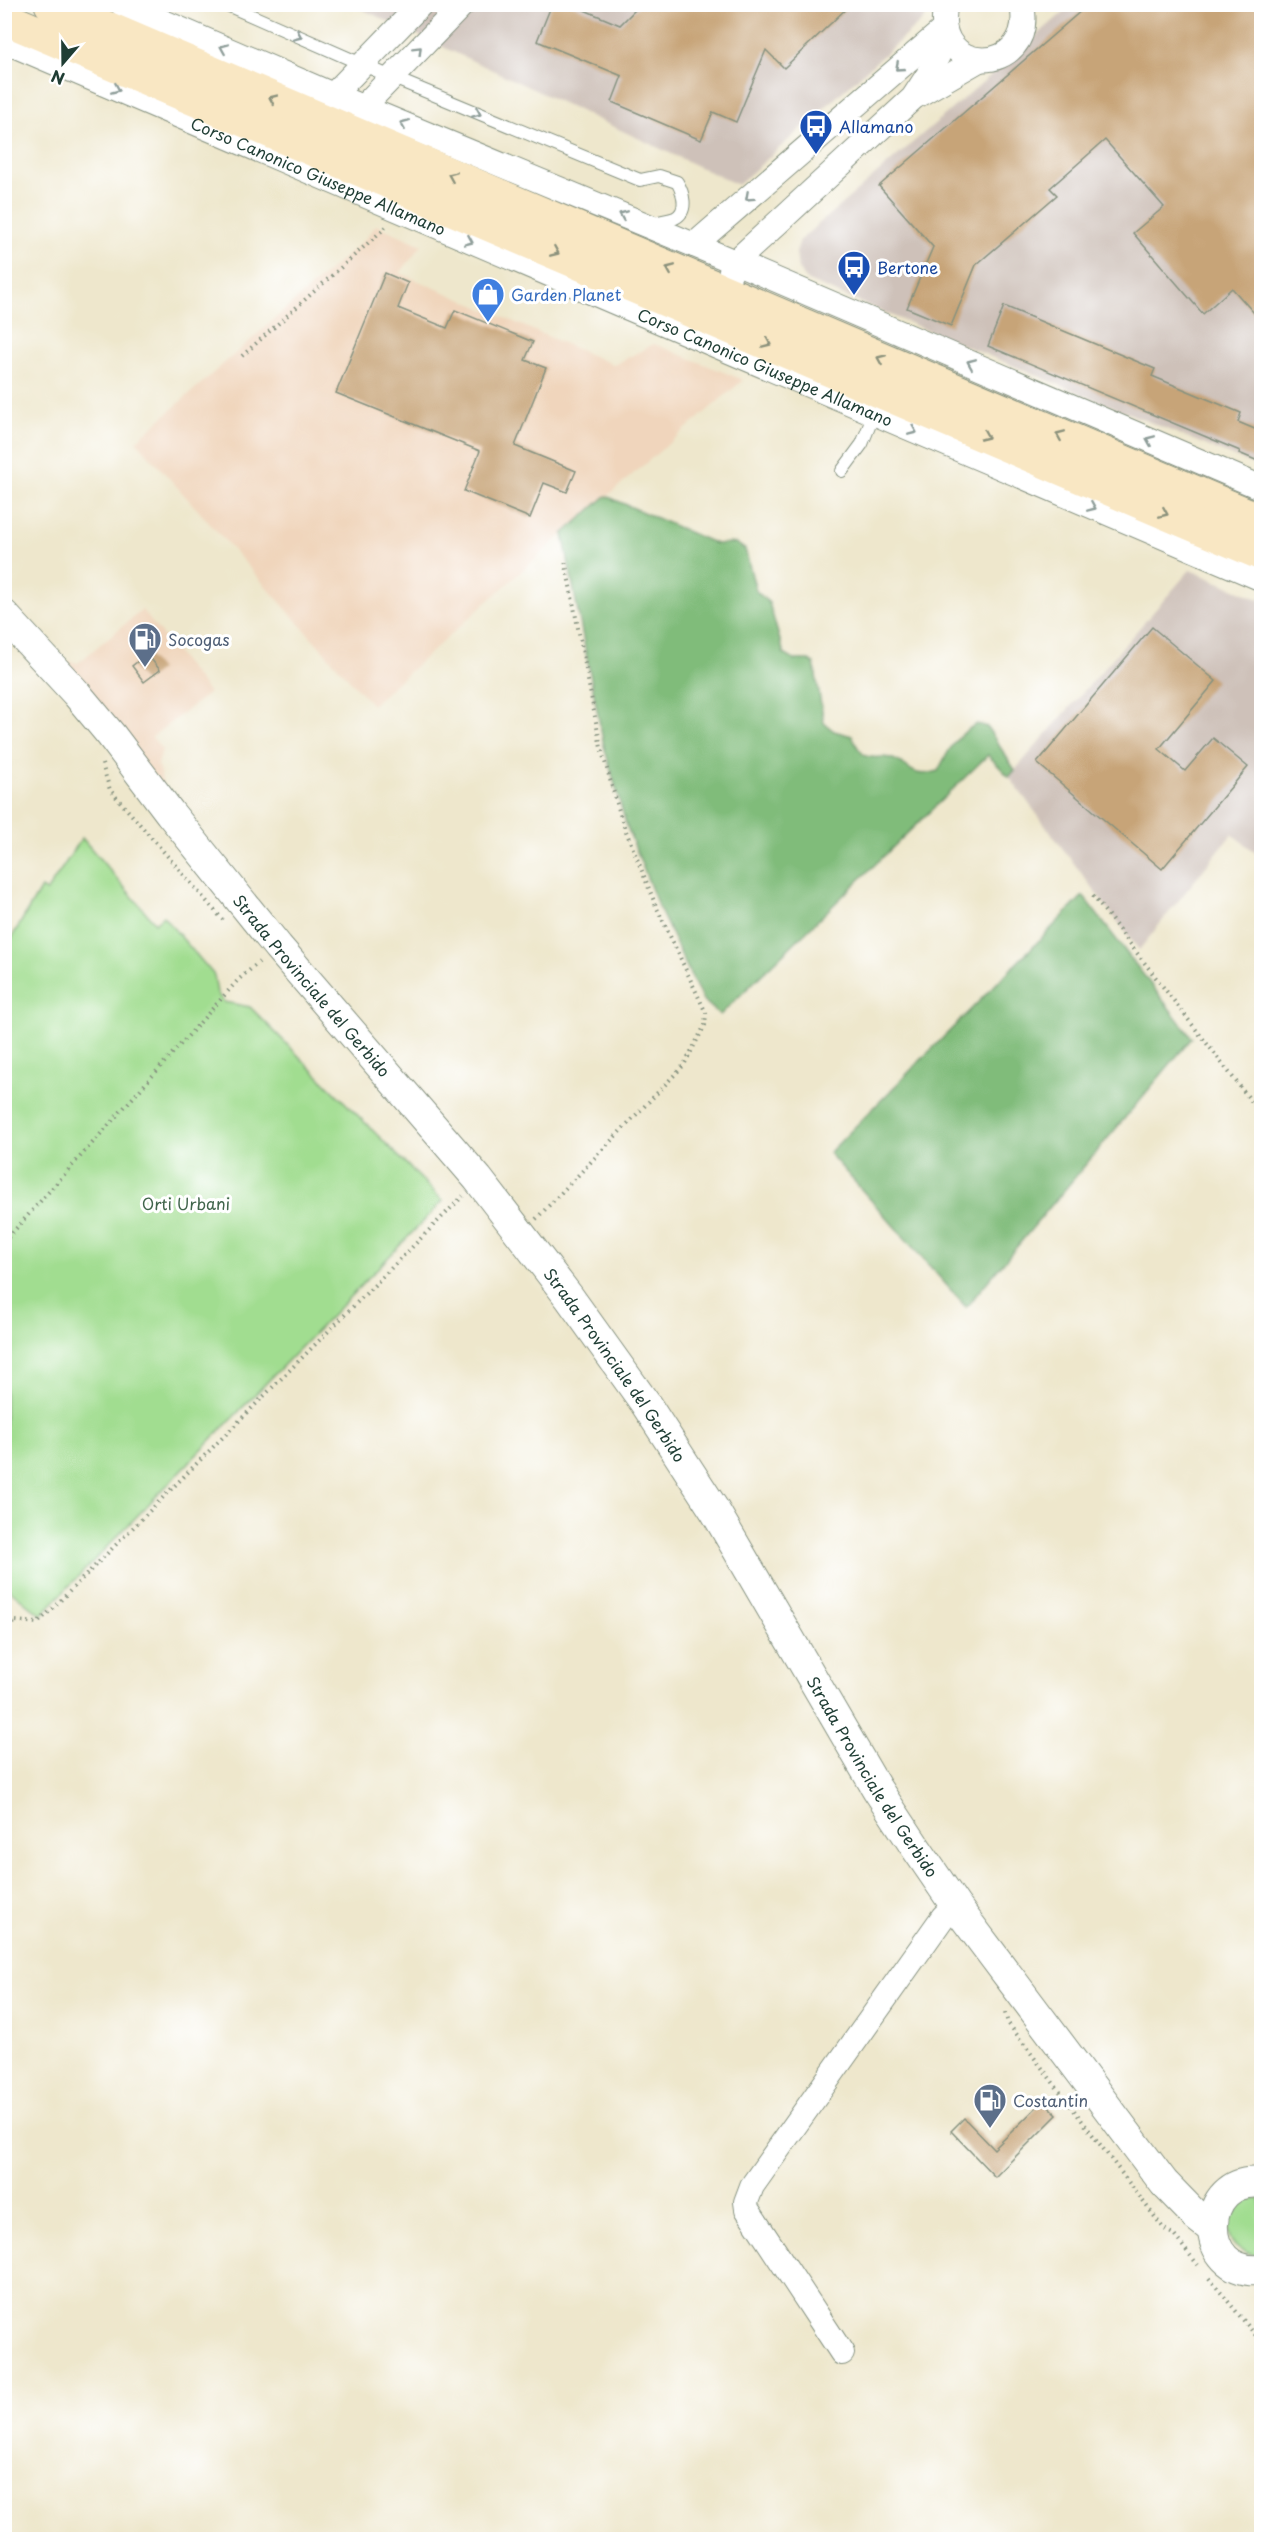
<svg xmlns="http://www.w3.org/2000/svg" width="1266" height="2544" viewBox="0 0 1266 2544" font-family="'Playpen Sans',sans-serif">
  <rect width="100%" height="100%" fill="#fff"/>
  <filter id="ink" filterUnits="userSpaceOnUse"><feTurbulence type="fractalNoise" baseFrequency=".0167" numOctaves="2"/><feDisplacementMap in="SourceGraphic" scale="12" xChannelSelector="R" yChannelSelector="G"/><feConvolveMatrix kernelMatrix="1 2 1 2 8 2 1 2 1" color-interpolation-filters="sRGB"/></filter>
  <filter id="wash" filterUnits="userSpaceOnUse"><feTurbulence type="fractalNoise" baseFrequency=".008" numOctaves="4" result="noise"/><feDisplacementMap in="SourceGraphic" scale="24" xChannelSelector="R" yChannelSelector="G"/><feGaussianBlur stdDeviation="1.35" result="paint"/><feColorMatrix in="noise" values="0 0 0 0 0 0 0 0 0 0 0 0 0 0 0 0 0 1.4 0 .05"/><feComposite in="paint" operator="in"/></filter>
  <g filter="url(#wash)">
    <rect width="100%" height="100%" fill="#eee7cc"/>
    <!-- built -->
    <g fill="#f0d5bc">
      <polygon points="376,225 422,245 400,273 614,365 654,344 743,380 563,534 372,705 136,441 365,239"/>
      <polygon points="142,610 209,693 152,737 162,750 158,765 165,792 58,659 78,663"/>
    </g>
    <!-- industrial -->
    <g fill="#cec1b9">
      <polygon points="916,4 926,17 738,185 353,5"/>
      <polygon points="1072,5 1261,5 1261,468 808,281 798,269 796,252 800,240"/>
      <polygon points="1190,570 1261,600 1261,857 1232,834 1139,950 1009,777"/>
    </g>
    <!-- green -->
    <g fill="#a1dd90" stroke="#608d62" stroke-width="1.5">
      <polygon points="82,838 155,923 163,916 214,975 217,993 224,1002 250,1007 443,1201 41,1615 5,1586 5,949 41,888 47,891"/>
      <path d="M1249 2199H1261V2254C1225 2259 1215 2213 1249 2199Z"/>
    </g>
    <!-- forest -->
    <g fill="#80bc7a" stroke="#507c57" stroke-width="1.5">
      <path d="M606 496 716 544 735 543 745 549 756 591 769 603 784 654 794 660H809L814 663 824 723 834 731 852 736C855 743 859 752 866 756 873 759 883 756 890 758 912 764 909 780 938 771 948 751 956 735 977 724L987 727 1015 770 1009 777 988 755 720 1015 702 999 659 908 626 824 604 746 563 534Z"/>
      <polygon points="1083,896 1192,1038 966,1307 829,1153"/>
    </g>
    <g id="blocks">
      <!-- building -->
      <g fill="#c7a478">
        <polygon points="552,4 570,4 620,25 641,4 851,4 784,68 766,50 736,122 713,112 701,140 612,102 622,76 537,41"/>
        <polygon points="1089,4 1262,4 1262,322 1232,288 1203,314 1133,233 1164,207 1105,140 1050,188 1057,195 976,265 951,326 907,308 933,247 879,186"/>
        <polygon points="385,273 408,283 398,308 447,328 455,310 533,342 525,360 546,368 515,446 576,471 567,492 544,483 530,518 464,491 480,451 336,393"/>
        <polygon points="1004,306 1155,369 1152,376 1241,413 1238,422 1262,432 1262,453 1258,461 1239,453 1240,451 988,346"/>
        <polygon points="1152,627 1216,681 1159,749 1185,771 1213,738 1248,767 1162,869 1037,763"/>
        <polygon points="147,654 160,670 144,682 132,666"/>
        <polygon points="1043,2101 1057,2115 995,2177 951,2131 964,2118 994,2149"/>
      </g>
    </g>
  </g>
  <g filter="url(#ink)">
    <use href="#blocks" fill-opacity="0" stroke="#869280" stroke-width="1.5"/>
    <g fill="none" stroke-linecap="round" stroke-linejoin="round">
      <defs>
        <g id="service">
          <path d="M225 4 391 77 640 180 659 176 677 182C683 192 689 211 675 218 666 222 659 219 652 227"/>
          <polyline points="842,471 862,444 874,414"/>
        </g>
        <g id="minor">
          <polyline points="122,4 333,95 735,262 1262,488"/>
          <path d="M946 4C928 77 1037 79 1022 4"/>
          <path id="s1" d="M4 41 1262 579"/>
          <polyline points="333,95 421,4"/>
          <polyline points="918,95 979,60"/>
          <polyline points="363,107 463,4"/>
          <polyline points="694,245 944,29"/>
          <polyline points="730,274 735,262 913,98 928,75 947,38"/>
          <polyline points="842,2353 747,2209 746,2202 752,2186 943,1917 955,1905"/>
        </g>
        <g id="tertiary">
          <path id="s2" d="M4 615 76 693 111 735 170 813 278 947 478 1179 569 1297 645 1403 715 1511 877 1789 916 1848 955 1905 1164 2183 1197 2217 1211 2228"/>
          <path d="M1262 2183C1198 2174 1195 2277 1262 2270"/>
        </g>
        <g id="secondary">
          <polyline points="51,4 1262,521"/>
          <polyline points="4,18 1262,554"/>
        </g>
      </defs>
      <!-- service casing -->
      <use href="#service" stroke="#869280" stroke-width="14"/>
      <!-- minor casing -->
      <use href="#minor" stroke="#869280" stroke-width="26"/>
      <!-- tertiary casing -->
      <use href="#tertiary" stroke="#869280" stroke-width="32"/>
      <!-- secondary casing -->
      <use href="#secondary" stroke="#869280" stroke-width="35"/>
      <!-- path -->
      <g stroke="#869280" stroke-width="4" stroke-dasharray="1.5 4.5" stroke-linecap="butt">
        <polyline points="242,356 386,227"/>
        <polyline points="102,764 110,790 223,920"/>
        <polyline points="1093,896 1262,1115"/>
        <polyline points="536,1219 684,1065 705,1025 706,1013 656,906 622,821 601,748 565,560"/>
        <polyline points="4,1242 238,980 259,962"/>
        <polyline points="4,1620 38,1623 463,1196"/>
        <polyline points="4,1631 15,1622"/>
        <polyline points="1005,2013 1008,2023 1164,2229 1173,2234 1198,2265"/>
        <polyline points="1209,2278 1262,2343"/>
      </g>
      <!-- service -->
      <use href="#service" stroke="#fff" stroke-width="12"/>
      <!-- minor -->
      <use href="#minor" stroke="#fff" stroke-width="24"/>
      <!-- tertiary -->
      <use href="#tertiary" stroke="#fff" stroke-width="30"/>
      <!-- secondary -->
      <use href="#secondary" stroke="#f9e7c3" stroke-width="33"/>
    </g>
    <!-- one-way arrows -->
    <defs><path id="oneway-chevron" d="M-2-3.5L2.5 0L-2 3.5" fill="none" stroke-width="1.6" stroke-linecap="round" stroke-linejoin="round" transform="scale(1.5)"/></defs>
    <g stroke="#8f9e9a">
      <use href="#oneway-chevron" transform="translate(298 36) rotate(24)"/>
      <use href="#oneway-chevron" transform="translate(224 48) rotate(-157)"/>
      <use href="#oneway-chevron" transform="translate(418 50) rotate(-45)"/>
      <use href="#oneway-chevron" transform="translate(899 67) rotate(139)"/>
      <use href="#oneway-chevron" transform="translate(116 89) rotate(23)"/>
      <use href="#oneway-chevron" transform="translate(477 113) rotate(23)"/>
      <use href="#oneway-chevron" transform="translate(404 124) rotate(-157)"/>
      <use href="#oneway-chevron" transform="translate(749 197) rotate(138)"/>
      <use href="#oneway-chevron" transform="translate(623 215) rotate(-157)"/>
      <use href="#oneway-chevron" transform="translate(469 241) rotate(23)"/>
      <use href="#oneway-chevron" transform="translate(971 363) rotate(-157)"/>
      <use href="#oneway-chevron" transform="translate(913 431) rotate(23)"/>
      <use href="#oneway-chevron" transform="translate(1150 440) rotate(-157)"/>
      <use href="#oneway-chevron" transform="translate(1092 507) rotate(23)"/>
    </g>
    <g stroke="#8c927c">
      <use href="#oneway-chevron" transform="translate(273 99) rotate(-157)"/>
      <use href="#oneway-chevron" transform="translate(452 176) rotate(-157)"/>
      <use href="#oneway-chevron" transform="translate(555 252) rotate(23)"/>
      <use href="#oneway-chevron" transform="translate(670 269) rotate(-157)"/>
      <use href="#oneway-chevron" transform="translate(767 343) rotate(23)"/>
      <use href="#oneway-chevron" transform="translate(881 359) rotate(-157)"/>
      <use href="#oneway-chevron" transform="translate(1060 435) rotate(-157)"/>
      <use href="#oneway-chevron" transform="translate(985 436) rotate(23)"/>
      <use href="#oneway-chevron" transform="translate(1164 513) rotate(23)"/>
    </g>
  </g>
  <!-- icons -->
  <defs>
    <symbol id="bus-pin" viewBox="-11 -11 22 30"><path d="M0 17L-7.5 6A9.5 9.5 0 1 1 7.5 6Z" fill="#1a4fb4" stroke="#fff"/><path d="M-5-6H5V4H4V6H2V4H-2V6H-4V4H-5ZM-3.5-4V0h7V-4ZM-3.5 1.2v1.5H-2V1.2ZM2 1.2v1.5H3.5V1.2Z" fill="#fff"/></symbol>
    <symbol id="shop-pin" viewBox="-11 -11 22 30"><path d="M0 17L-7.5 6A9.5 9.5 0 1 1 7.5 6Z" fill="#3f7fe0" stroke="#fff"/><path d="M-5-2.5h2.3a2.7 3.5 0 0 1 5.4 0H5L5.5 6h-11ZM-1.5-2.5h3a1.5 2.3 0 0 0-3 0Z" fill="#fff"/></symbol>
    <symbol id="fuel-pin" viewBox="-11 -11 22 30"><path d="M0 17L-7.5 6A9.5 9.5 0 1 1 7.5 6Z" fill="#5c6f8a" stroke="#fff"/><path d="M-5.5-6h7V0h2V4h1.3V-2.5L3-4.5l.8-.8L6-3V5H2.5V1h-1V6h-7ZM-4.2-4.7v3.2H.2V-4.7Z" fill="#fff"/></symbol>
  </defs>
  <g fill-rule="evenodd">
    <use href="#bus-pin" x="797" y="107" width="38" height="52"/>
    <use href="#bus-pin" x="835" y="248" width="38" height="52"/>
    <use href="#shop-pin" x="469" y="275" width="38" height="52"/>
    <use href="#fuel-pin" x="126" y="620" width="38" height="52"/>
    <use href="#fuel-pin" x="971" y="2081" width="38" height="52"/>
  </g>
  <g text-anchor="middle" dominant-baseline="central" stroke-width="6" stroke-linejoin="round" paint-order="stroke">
    <!-- transit labels -->
    <g font-size="16" fill="#164399" stroke="#fff" text-anchor="start">
      <text x="839" y="126">Allamano</text>
      <text x="877" y="267">Bertone</text>
    </g>
    <!-- street labels -->
    <g font-size="16" fill="#1f3d34" stroke="#fff">
      <text stroke="none"><textPath href="#s1" startOffset="342">Corso Canonico Giuseppe Allamano</textPath></text>
      <text stroke="none"><textPath href="#s1" startOffset="828">Corso Canonico Giuseppe Allamano</textPath></text>
      <text stroke="none"><textPath href="#s2" startOffset="482">Strada Provinciale del Gerbido</textPath></text>
      <text stroke="none"><textPath href="#s2" startOffset="968">Strada Provinciale del Gerbido</textPath></text>
      <text stroke="none"><textPath href="#s2" startOffset="1454">Strada Provinciale del Gerbido</textPath></text>
    </g>
    <!-- shop labels -->
    <g font-size="16" fill="#366cbe" stroke="#fff" text-anchor="start">
      <text x="511" y="294">Garden Planet</text>
    </g>
    <!-- service labels -->
    <g font-size="16" fill="#4e5e75" stroke="#fff" text-anchor="start">
      <text x="168" y="639">Socogas</text>
      <text x="1013" y="2100">Costantin</text>
    </g>
    <!-- park labels -->
    <g font-size="16" fill="#40654b" stroke="#fff">
      <text x="186" y="1203">Orti Urbani</text>
    </g>
  </g>
  <!-- margin -->
  <rect width="1266" height="2544" fill="none" stroke="#fff" stroke-width="24"/>
  <!-- north arrow -->
  <g transform="translate(63 63) rotate(200)" stroke="#ffffff" stroke-width="4.5" paint-order="stroke">
  <path d="M0-4.5L10 22L0 15L-10 22Z" fill="#1f3d34"/>
  <text y="-9" font-size="16" font-weight="bold" text-anchor="middle" fill="#1f3d34">N</text>
  </g>
</svg>
